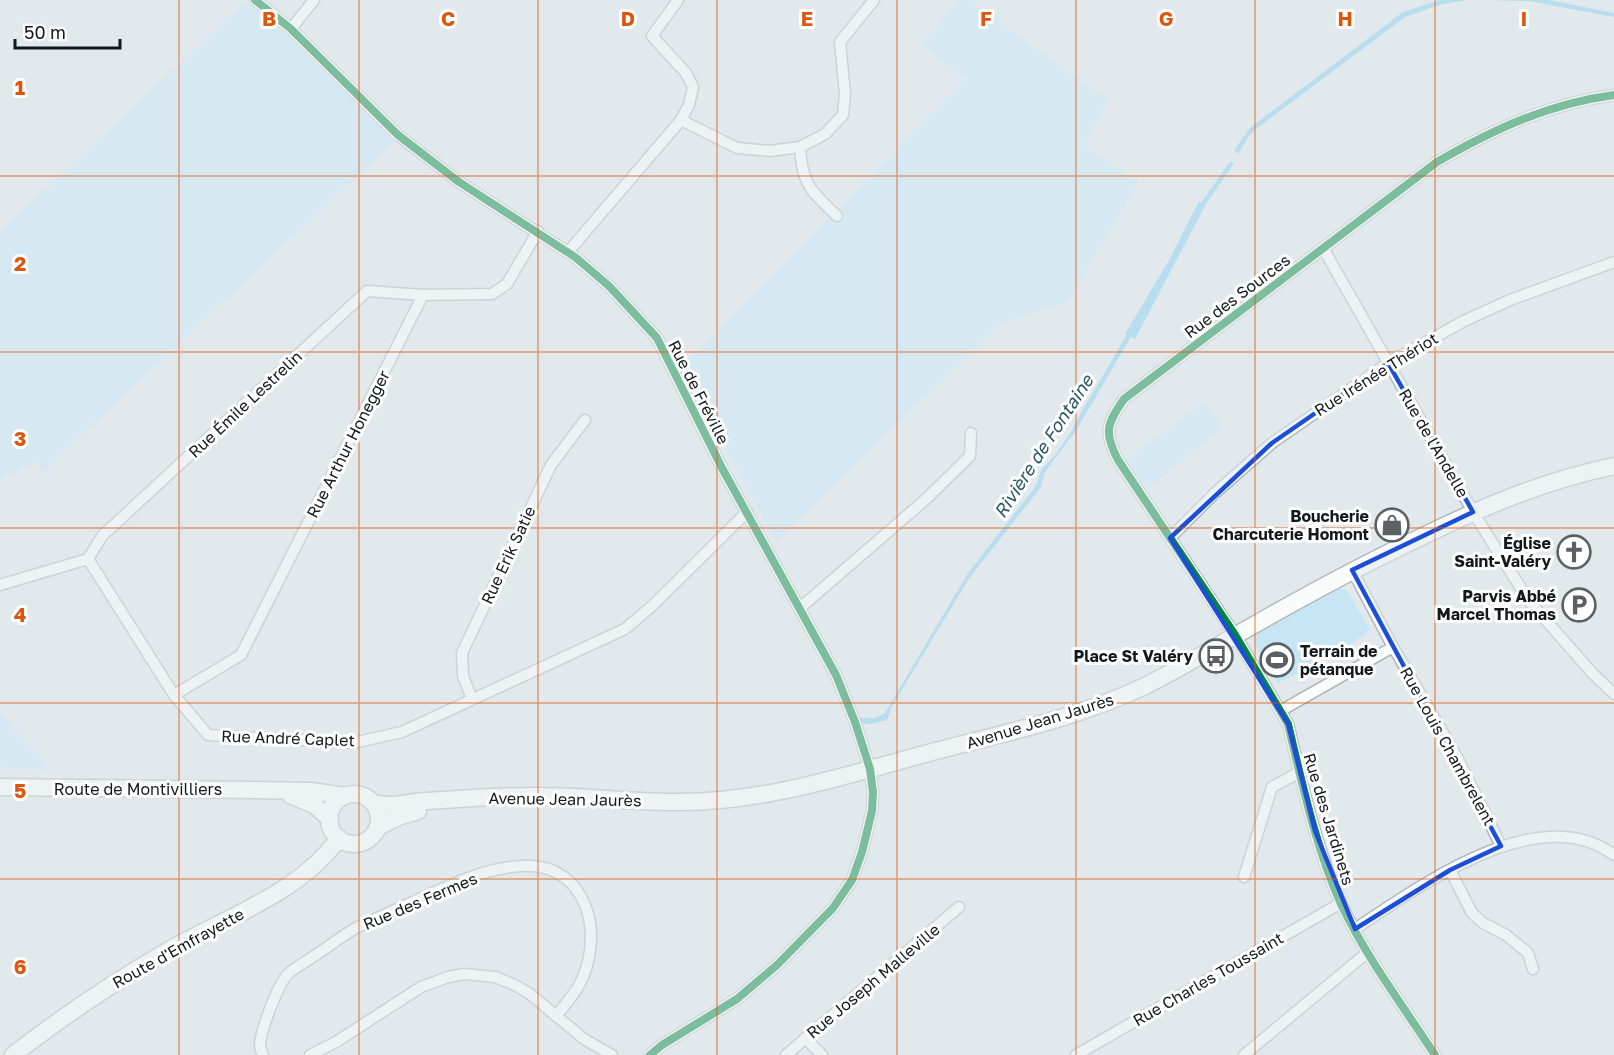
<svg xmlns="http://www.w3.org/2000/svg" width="1614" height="1055" viewBox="0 0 1614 1055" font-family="'Golos Text',sans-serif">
  <rect width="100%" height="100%" fill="#e1e9ed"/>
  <!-- green -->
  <g fill="#c7e6f5">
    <polygon points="959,0 970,0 1108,100 1085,146 1139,182 1068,302 1000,324 776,542 681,368 966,79 920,45"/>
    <polygon points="245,2 293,42 395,141 43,472 36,462 0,480 0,231"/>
    <polygon points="1204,401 1224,427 1147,489 1127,459"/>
    <polygon points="1336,589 1346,589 1370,630 1351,644 1319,660 1299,673 1277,683 1254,642 1258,634"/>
    <polygon points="0,712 51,770 0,767"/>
  </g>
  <!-- water -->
  <g fill="#85cef1">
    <polygon points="1440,0 1468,0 1442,4 1405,17 1257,128 1249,136 1238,154 1234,150 1250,128 1403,12"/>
    <polygon points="1485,0 1549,0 1614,13 1614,17 1529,1"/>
    <polygon points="1199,201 1205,206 1135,339 1125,334 1168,262"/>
    <polygon points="1078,421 1080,425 1045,472 1041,487 970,577 892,706 887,720 870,724 859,723 858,718 875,718 885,713 968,573 1036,486 1041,470 1056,454"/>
  </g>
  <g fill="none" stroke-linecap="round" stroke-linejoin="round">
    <!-- stream -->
    <g stroke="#85cef1" stroke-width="4.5">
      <polyline points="1201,207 1231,164"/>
      <polyline points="1076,426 1131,332"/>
    </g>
    <defs>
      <g id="street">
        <polyline points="255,0 291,29 398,135 459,182 575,257 609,286 657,338 722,468 836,675 855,722 870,769 873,792 872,811 862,852 852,880 833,908 777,965 737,999 662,1045 650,1055"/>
        <polyline points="291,29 314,0"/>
        <polyline points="681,120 737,148 770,151 800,147 825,134 843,115 845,94 840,42 874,0"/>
        <path d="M800 147C802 185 811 191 837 216"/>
        <polyline points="1323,248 1473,512 1529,601 1593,674 1614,694"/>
        <polyline points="568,252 681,120 689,105 693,87 686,73 652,36 678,0"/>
        <polyline points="1170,538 1215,493 1272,443 1388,363 1464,321 1510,300 1614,262"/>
        <polyline points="88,559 102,536 367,291 423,295"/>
        <polyline points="1352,570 1393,647 1457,757 1501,846"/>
        <polyline points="0,585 88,559 174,695 208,735 353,743 402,732 625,629 652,606 747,512"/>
        <polyline points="800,608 925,500 970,456 971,433"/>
        <polyline points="174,695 241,655 423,295 492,294 507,284 538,231"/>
        <polyline points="472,699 463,676 462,653 551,465 585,420"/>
        <polyline points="1282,710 1393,647"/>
        <polyline points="1450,870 1472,913 1483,923 1506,935 1528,953 1533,969"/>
        <polyline points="1244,877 1272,787 1300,772"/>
        <path d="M1355 929C1417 888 1539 798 1614 855"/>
        <polyline points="805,1038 822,1055"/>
        <path d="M263 1055C262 1052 260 1049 260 1046 260 1032 278 984 288 974 295 967 306 962 314 956 328 947 342 936 356 928 372 920 389 913 406 905 442 889 481 868 522 866 589 862 606 938 578 987 572 997 563 1007 556 1016"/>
        <polyline points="310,1055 336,1042 421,987 448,977 464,974 495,977 515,985 530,994 584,1039 612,1055"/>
        <polyline points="786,1055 959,907"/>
        <polyline points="1076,1055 1341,903"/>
        <polyline points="1244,1055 1368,952"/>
        <path d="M1435 1055C1403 1006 1366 957 1341 904 1316 849 1302 783 1288 724L1235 635 1118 460C1104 433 1106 425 1124 399L1437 162C1494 129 1548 104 1614 95"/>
      </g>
      <g id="secondary">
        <polyline points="0,787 255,790 311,791 345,796"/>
        <circle cx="354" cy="819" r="25"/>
        <polyline points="290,795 314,805 330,819"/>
        <path d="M373 803C392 808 406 802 425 801 464 799 504 795 543 796 589 796 635 803 681 802 766 802 850 774 932 752 1004 733 1078 718 1145 686 1183 667 1218 645 1254 625 1310 593 1366 563 1423 536 1485 506 1546 480 1614 466"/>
        <polyline points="378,827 398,817 418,811"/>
        <path d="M13 1055C63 1016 114 982 169 950 226 917 299 894 339 838"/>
      </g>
    </defs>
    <!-- street casing -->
    <use href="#street" stroke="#b2b9bc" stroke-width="13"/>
    <!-- secondary casing -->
    <use href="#secondary" stroke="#b2b9bc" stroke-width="19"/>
    <!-- street -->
    <use href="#street" stroke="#fafcfc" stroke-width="10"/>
    <!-- secondary -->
    <use href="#secondary" stroke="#fafcfc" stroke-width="16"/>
    <defs>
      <g id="cycleway">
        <polyline points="255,0 291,29 398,135 459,182 575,257 609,286 657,338 722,468 836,675 855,722 870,769 873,792 872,811 862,852 852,880 833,908 777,965 737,999 662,1045 650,1055"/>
        <path d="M1435 1055C1403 1006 1366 957 1341 904 1316 849 1302 783 1288 724L1235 635 1118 460C1104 433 1106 425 1124 399L1437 162C1494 129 1548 104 1614 95"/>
      </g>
    </defs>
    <!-- cycleway casing -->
    <use href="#cycleway" stroke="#fff" stroke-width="11"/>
    <!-- cycleway -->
    <use href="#cycleway" stroke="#00873e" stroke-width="8"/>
  </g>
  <!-- marked area -->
  <path d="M0 0H1614V1055H0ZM1388 363 1473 512 1352 570 1501 846 1450 870 1355 929 1315 831 1288 724 1170 538 1272 443Z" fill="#e1e9ed" fill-opacity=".55" fill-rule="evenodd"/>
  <path fill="none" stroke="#1d4ed8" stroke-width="4.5" stroke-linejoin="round" d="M1388 363 1473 512 1352 570 1501 846 1450 870 1355 929 1315 831 1288 724 1170 538 1272 443Z"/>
  <!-- grid -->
  <path fill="none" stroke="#dd560d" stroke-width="1.5" stroke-opacity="0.55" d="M179 0V1055M359 0V1055M538 0V1055M717 0V1055M897 0V1055M1076 0V1055M1255 0V1055M1435 0V1055M0 176H1614M0 352H1614M0 528H1614M0 703H1614M0 879H1614"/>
  <!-- icons -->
  <defs>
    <symbol id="shop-ring" viewBox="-11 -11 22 22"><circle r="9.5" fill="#fff" stroke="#5a6164" stroke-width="1.5"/><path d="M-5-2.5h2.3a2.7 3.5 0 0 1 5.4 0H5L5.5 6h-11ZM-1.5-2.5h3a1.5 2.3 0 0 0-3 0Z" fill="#5a6164"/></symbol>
    <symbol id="church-ring" viewBox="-11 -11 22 22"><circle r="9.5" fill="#fff" stroke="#5a6164" stroke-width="1.5"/><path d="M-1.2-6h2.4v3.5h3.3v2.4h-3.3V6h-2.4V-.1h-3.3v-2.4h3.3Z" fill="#5a6164"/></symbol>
    <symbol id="parking-ring" viewBox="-11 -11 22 22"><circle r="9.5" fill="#fff" stroke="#5a6164" stroke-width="1.5"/><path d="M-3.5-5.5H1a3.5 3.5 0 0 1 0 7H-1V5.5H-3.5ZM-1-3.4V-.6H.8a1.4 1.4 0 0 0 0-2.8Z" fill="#5a6164"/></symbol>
    <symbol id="bus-ring" viewBox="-11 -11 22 22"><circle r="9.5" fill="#fff" stroke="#5a6164" stroke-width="1.5"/><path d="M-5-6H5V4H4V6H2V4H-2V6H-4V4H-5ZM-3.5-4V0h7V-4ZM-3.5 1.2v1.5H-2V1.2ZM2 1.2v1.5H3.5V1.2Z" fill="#5a6164"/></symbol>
    <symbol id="stadium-ring" viewBox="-11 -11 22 22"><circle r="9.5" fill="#fff" stroke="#5a6164" stroke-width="1.5"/><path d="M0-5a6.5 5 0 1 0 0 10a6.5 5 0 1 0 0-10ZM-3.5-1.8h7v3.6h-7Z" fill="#5a6164"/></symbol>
  </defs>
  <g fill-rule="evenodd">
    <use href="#shop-ring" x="1373" y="506" width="38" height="38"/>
    <use href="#church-ring" x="1555" y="533" width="38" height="38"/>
    <use href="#parking-ring" x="1560" y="586" width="38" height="38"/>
    <use href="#bus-ring" x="1197" y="637" width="38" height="38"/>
    <use href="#stadium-ring" x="1258" y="641" width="38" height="38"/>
  </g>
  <g text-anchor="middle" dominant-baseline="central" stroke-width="6" stroke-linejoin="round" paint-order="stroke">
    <!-- street labels -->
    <g font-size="16" fill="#12181b" stroke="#fff">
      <text transform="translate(1237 296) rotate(-37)">Rue des Sources</text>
      <text transform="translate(1376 374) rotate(-32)">Rue Irénée Thériot</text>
      <text transform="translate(699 392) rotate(63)">Rue de Fréville</text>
      <text transform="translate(245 404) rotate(-43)">Rue Émile Lestrelin</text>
      <text transform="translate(1434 443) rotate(60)">Rue de l'Andelle</text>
      <text transform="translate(348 444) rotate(-63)">Rue Arthur Honegger</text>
      <text transform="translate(508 555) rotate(-65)">Rue Erik Satie</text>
      <text transform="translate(1040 721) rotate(-17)">Avenue Jean Jaurès</text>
      <text transform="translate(288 738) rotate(2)">Rue André Caplet</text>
      <text transform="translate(1448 746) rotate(61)">Rue Louis Chambrelent</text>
      <text x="138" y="789">Route de Montivilliers</text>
      <text transform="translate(565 799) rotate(1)">Avenue Jean Jaurès</text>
      <text transform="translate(1329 819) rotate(73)">Rue des Jardinets</text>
      <text transform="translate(420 901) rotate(-23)">Rue des Fermes</text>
      <text transform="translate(178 948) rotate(-29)">Route d'Emfrayette</text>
      <text transform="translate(1208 979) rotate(-30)">Rue Charles Toussaint</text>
      <text transform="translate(873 981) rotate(-40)">Rue Joseph Malleville</text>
    </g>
    <!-- poi labels -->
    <g font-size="16" font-weight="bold" fill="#12181b" stroke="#fff" text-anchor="end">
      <text x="1369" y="516">Boucherie<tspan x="1369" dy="18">Charcuterie Homont</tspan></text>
      <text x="1551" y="543">Église<tspan x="1551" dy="18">Saint-Valéry</tspan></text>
      <text x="1556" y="596">Parvis Abbé<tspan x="1556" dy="18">Marcel Thomas</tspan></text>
      <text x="1300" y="651" text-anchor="start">Terrain de<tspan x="1300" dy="18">pétanque</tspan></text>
      <text x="1193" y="656">Place St Valéry</text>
    </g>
    <!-- water labels -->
    <g font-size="18" font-style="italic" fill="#2a556a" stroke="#fff">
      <text transform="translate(1043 446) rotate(-57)">Rivière de Fontaine</text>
    </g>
  </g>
  <g font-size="20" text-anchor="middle" font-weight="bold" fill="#dd560d" stroke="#fff" stroke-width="6" stroke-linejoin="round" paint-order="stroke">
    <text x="269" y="26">B</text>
    <text x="448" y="26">C</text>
    <text x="628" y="26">D</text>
    <text x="807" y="26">E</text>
    <text x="986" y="26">F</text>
    <text x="1166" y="26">G</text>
    <text x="1345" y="26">H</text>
    <text x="1524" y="26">I</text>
    <text x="20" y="95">1</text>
    <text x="20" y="271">2</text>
    <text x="20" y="446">3</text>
    <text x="20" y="622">4</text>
    <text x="20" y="798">5</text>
    <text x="20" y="974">6</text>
  </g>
  <!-- scale -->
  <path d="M15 39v9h105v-9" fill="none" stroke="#12181b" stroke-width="3"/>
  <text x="24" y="39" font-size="18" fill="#12181b" stroke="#ffffff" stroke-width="4.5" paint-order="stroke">50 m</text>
</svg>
